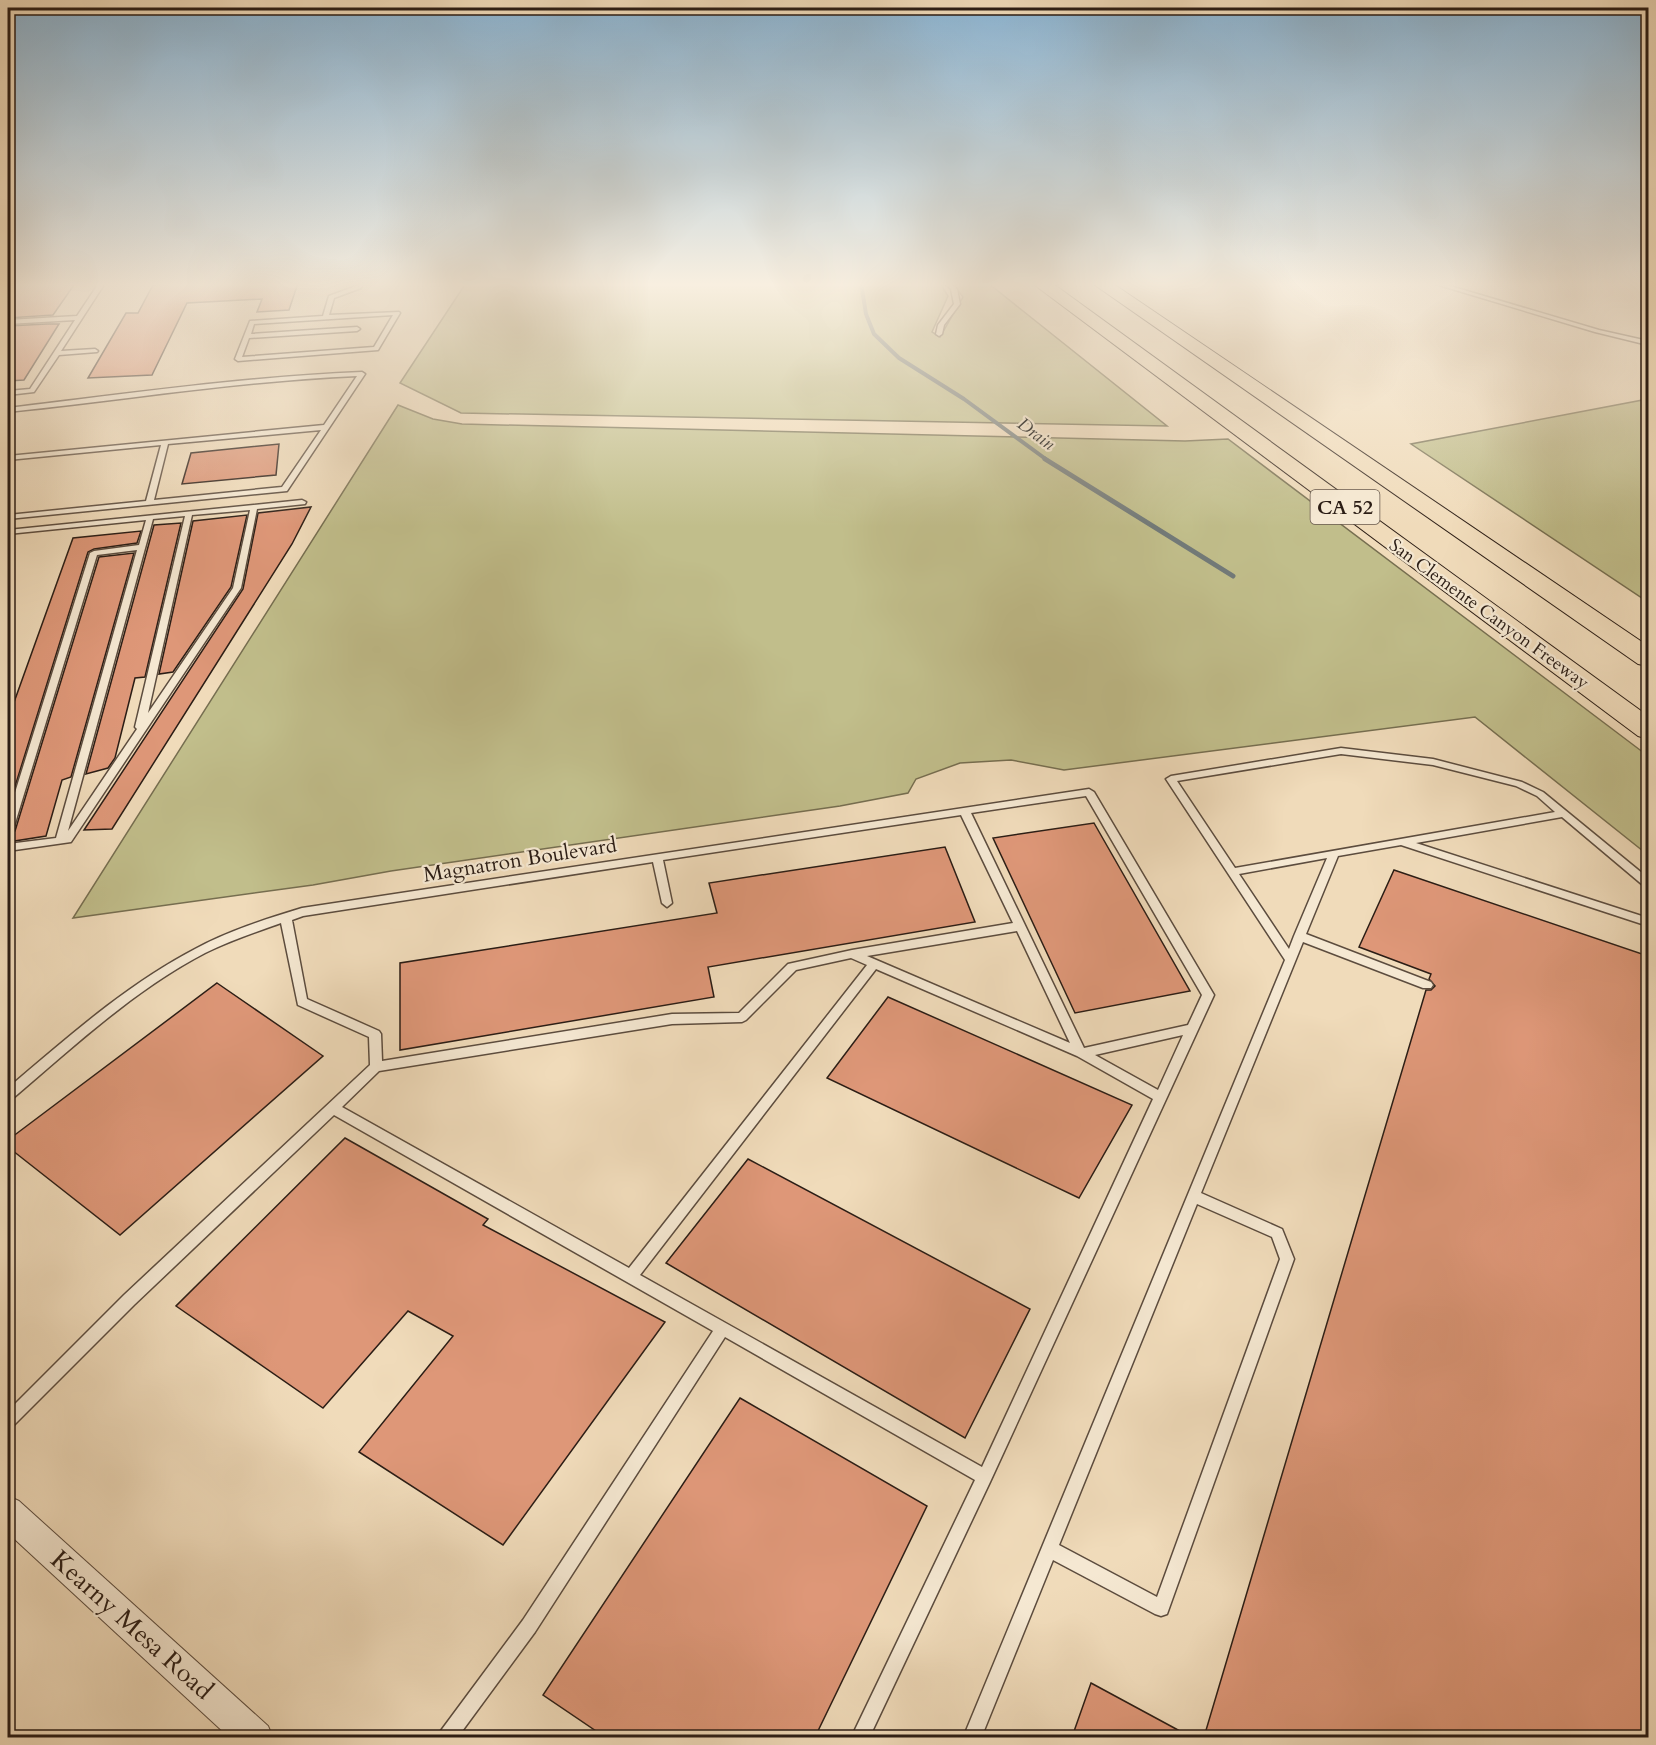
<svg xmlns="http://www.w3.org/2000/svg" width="1656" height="1745" viewBox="0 0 1656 1745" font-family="Cardo,serif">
  <rect width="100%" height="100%" fill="#f0dbba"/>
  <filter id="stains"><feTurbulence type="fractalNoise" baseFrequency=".00333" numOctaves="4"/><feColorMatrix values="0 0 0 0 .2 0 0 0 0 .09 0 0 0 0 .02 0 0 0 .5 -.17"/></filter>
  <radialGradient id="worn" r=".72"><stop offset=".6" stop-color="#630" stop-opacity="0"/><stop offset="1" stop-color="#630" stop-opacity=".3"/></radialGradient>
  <!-- green -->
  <g fill="#c1be8b" stroke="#766e50" stroke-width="1.5">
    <polygon points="466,283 940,283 948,296 932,332 940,337 963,297 952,283 988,283 1167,426 461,413 400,383"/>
    <polygon points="1648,399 1648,602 1411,444"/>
    <polygon points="398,405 433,419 462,424 1185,441 1228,439 1648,756 1648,855 1475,717 1064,770 1011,760 960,763 916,779 908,793 840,806 391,871 313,885 73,918"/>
  </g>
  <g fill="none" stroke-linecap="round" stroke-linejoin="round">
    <!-- stream-far1 -->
    <polyline stroke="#727a79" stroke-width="4" points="861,283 866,314 874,334 899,358 964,399 1047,460"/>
    <!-- stream -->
    <polyline stroke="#727a79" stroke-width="5" points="1045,459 1233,576"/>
  </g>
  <!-- building -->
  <g fill="#de9778" stroke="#2b1d15" stroke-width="1.5">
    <polygon points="44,283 74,285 53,315 8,318 8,285"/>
    <polygon points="194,283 298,283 289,310 257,312 262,299 187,303 152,375 88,378 126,313 138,313 153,285"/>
    <polygon points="47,324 59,324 24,380 8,381 8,326"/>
    <polygon points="279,444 276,475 182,484 191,453"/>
    <polygon points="311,507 292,544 112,829 84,830 243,589 258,513"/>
    <polygon points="247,515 231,587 173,672 159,674 193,521"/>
    <polygon points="181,523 145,677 135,678 115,758 108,768 86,774 154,525"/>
    <polygon points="141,531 137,543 94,549 88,552 8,809 8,719 73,538"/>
    <polygon points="134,553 71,777 62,780 46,836 8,842 8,835 15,831 99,557"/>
    <polygon points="1094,823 1190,991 1075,1013 993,838"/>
    <polygon points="945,847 975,922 708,967 714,997 400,1050 400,963 717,913 709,883"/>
    <polygon points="1394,870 1648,956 1648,1737 1204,1737 1426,990 1431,990 1435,986 1429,979 1431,974 1359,947"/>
    <polygon points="217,983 323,1056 120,1235 8,1147 8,1140"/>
    <polygon points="888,997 1132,1105 1079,1198 827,1078"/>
    <polygon points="345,1138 488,1219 483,1225 665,1322 503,1545 359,1452 453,1336 408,1311 323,1408 176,1306"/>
    <polygon points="748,1159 1030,1309 965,1438 666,1263"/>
    <polygon points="740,1398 927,1506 815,1737 605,1737 543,1695"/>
    <polygon points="1091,1683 1191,1737 1072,1737"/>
  </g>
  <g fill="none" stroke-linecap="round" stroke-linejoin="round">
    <defs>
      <g id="lane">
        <polygon points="99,283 105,283 61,351 95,349 98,351 97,352 59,355 34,392 8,395 8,391 30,389 75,320 8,324 8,320 77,316"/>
        <path d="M357 283H363L361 288 334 298 329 315 399 312 400 313 378 350 238 361 235 359 250 321 323 316 329 296 356 286ZM393 315 374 347 242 357 249 338 357 331 360 329 357 327 251 334 254 324Z"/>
        <polygon points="945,283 951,283 957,289 960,304 944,325 942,334 939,336 936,334 938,325 954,304 951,289"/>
        <polygon points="1432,283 1440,283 1599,330 1648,341 1648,345 1595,332"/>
        <path d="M362 372 365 374 287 491 8 519V515L146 501 161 445 8 460V456L324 425 357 376C240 381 125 400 8 412V408C125 394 243 377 362 372ZM321 430 282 487 154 500 168 444Z"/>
        <path d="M302 500 306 502 305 504 257 509 241 588 71 842 8 851V844L56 838 137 550 97 555 13 830 8 833V815L90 553 94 551 139 545 146 520 8 534V530ZM250 510 233 588 148 713 192 515ZM185 516 135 727 137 729 68 831 153 519Z"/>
        <path d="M1341 748 1433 759 1522 782 1543 792 1648 878V887L1644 886 1562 817 1416 843 1648 918V926L1401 845 1338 856 1306 934 1431 982 1433 985 1431 988H1423L1303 942 1201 1193 1282 1229 1294 1259 1167 1614 1161 1616 1155 1614 1053 1560 981 1738H963L1285 960 1166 779 1171 776ZM1341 754 1433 765 1516 786 1537 796 1555 812 1235 868 1177 781ZM1327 858 1294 936 1289 949 1239 874ZM1197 1204 1272 1237 1280 1259 1157 1597 1059 1545Z"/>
        <path d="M1089 789 1094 792 1214 995 990 1482 869 1738H851L975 1480 725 1337 535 1632 457 1738H437L440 1732 523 1620 713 1331 334 1115 134 1305 13 1426 8 1428V1411L124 1295 370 1065 369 1037 298 1005 281 923C256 932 229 941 205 953 134 990 73 1047 12 1099L8 1100V1088C67 1038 126 985 195 949 228 931 266 919 302 908ZM1086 796 1202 995 1188 1025 1084 1048 971 813ZM961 815 1013 923 852 950 788 964 739 1013 672 1014 382 1061 381 1034 379 1031 307 999 292 920 303 916 653 862 662 903 667 907 672 903 663 860ZM1017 931 1070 1043 867 956ZM851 958 867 965 629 1268 342 1107 379 1071 672 1024 742 1022 746 1020 796 970ZM876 969 1077 1056 1153 1099 982 1467 640 1275ZM1183 1035 1158 1090 1095 1055Z"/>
      </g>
      <polygon id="street" points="8,1496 19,1501 268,1726 273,1738 230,1738 8,1533"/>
      <g id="highway">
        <polygon points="1032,283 1052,283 1648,716 1648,739 1638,736"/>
        <polygon points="1092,283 1112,283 1648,646 1648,666 1638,664"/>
      </g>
    </defs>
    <!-- lane casing -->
    <use href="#lane" stroke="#5c4c3e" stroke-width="3"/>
    <!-- street casing -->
    <use href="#street" stroke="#5c4c3e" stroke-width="2"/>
    <!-- highway casing -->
    <use href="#highway" stroke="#2b1d15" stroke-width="2"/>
    <!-- lane -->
    <use href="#lane" fill="#f5e8d2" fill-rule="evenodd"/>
    <!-- street -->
    <use href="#street" fill="#f5e8d2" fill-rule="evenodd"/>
    <!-- highway -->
    <use href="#highway" fill="#f0dbba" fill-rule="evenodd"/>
  </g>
  <!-- sky -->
  <linearGradient id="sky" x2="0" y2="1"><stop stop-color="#8bb6d6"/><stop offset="0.54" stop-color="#f8efe0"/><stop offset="1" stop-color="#f8efe0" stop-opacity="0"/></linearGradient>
  <rect width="1656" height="527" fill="url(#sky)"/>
  <g text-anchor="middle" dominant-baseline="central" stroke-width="4.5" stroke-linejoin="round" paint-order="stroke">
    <!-- far-water labels -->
    <g font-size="18" font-style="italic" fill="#4e4c47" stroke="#f5e8d2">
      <text transform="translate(1036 434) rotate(36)">Drain</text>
    </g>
    <!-- far-street labels -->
    <g font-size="18" fill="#2b1d15" stroke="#f5e8d2">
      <text transform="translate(1489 614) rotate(36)">San Clemente Canyon Freeway</text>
    </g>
    <!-- shield labels -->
    <rect fill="#f5e8d2" stroke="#685a4e" stroke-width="1.5" x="1310.5" y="490" width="69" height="34" rx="4.5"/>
    <g font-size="20" font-weight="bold" fill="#2b1d15">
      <text x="1345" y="507">CA 52</text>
    </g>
    <!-- street labels -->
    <g font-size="21" fill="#2b1d15" stroke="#f5e8d2">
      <text transform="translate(520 860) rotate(-9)">Magnatron Boulevard</text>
    </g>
    <!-- near-street labels -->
    <g font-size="26" fill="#2b1d15" stroke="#f5e8d2">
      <text transform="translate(132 1625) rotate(42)">Kearny Mesa Road</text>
    </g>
  </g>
  <!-- margin -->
  <rect width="1656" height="1745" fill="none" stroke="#f0dbba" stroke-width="30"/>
  <rect x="9" y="9" width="1638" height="1727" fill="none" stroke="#2b1d15" stroke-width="3"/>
  <rect x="15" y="15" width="1626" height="1715" fill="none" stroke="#2b1d15" stroke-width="1.5"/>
  <rect width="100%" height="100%" filter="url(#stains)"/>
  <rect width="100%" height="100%" fill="url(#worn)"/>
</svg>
